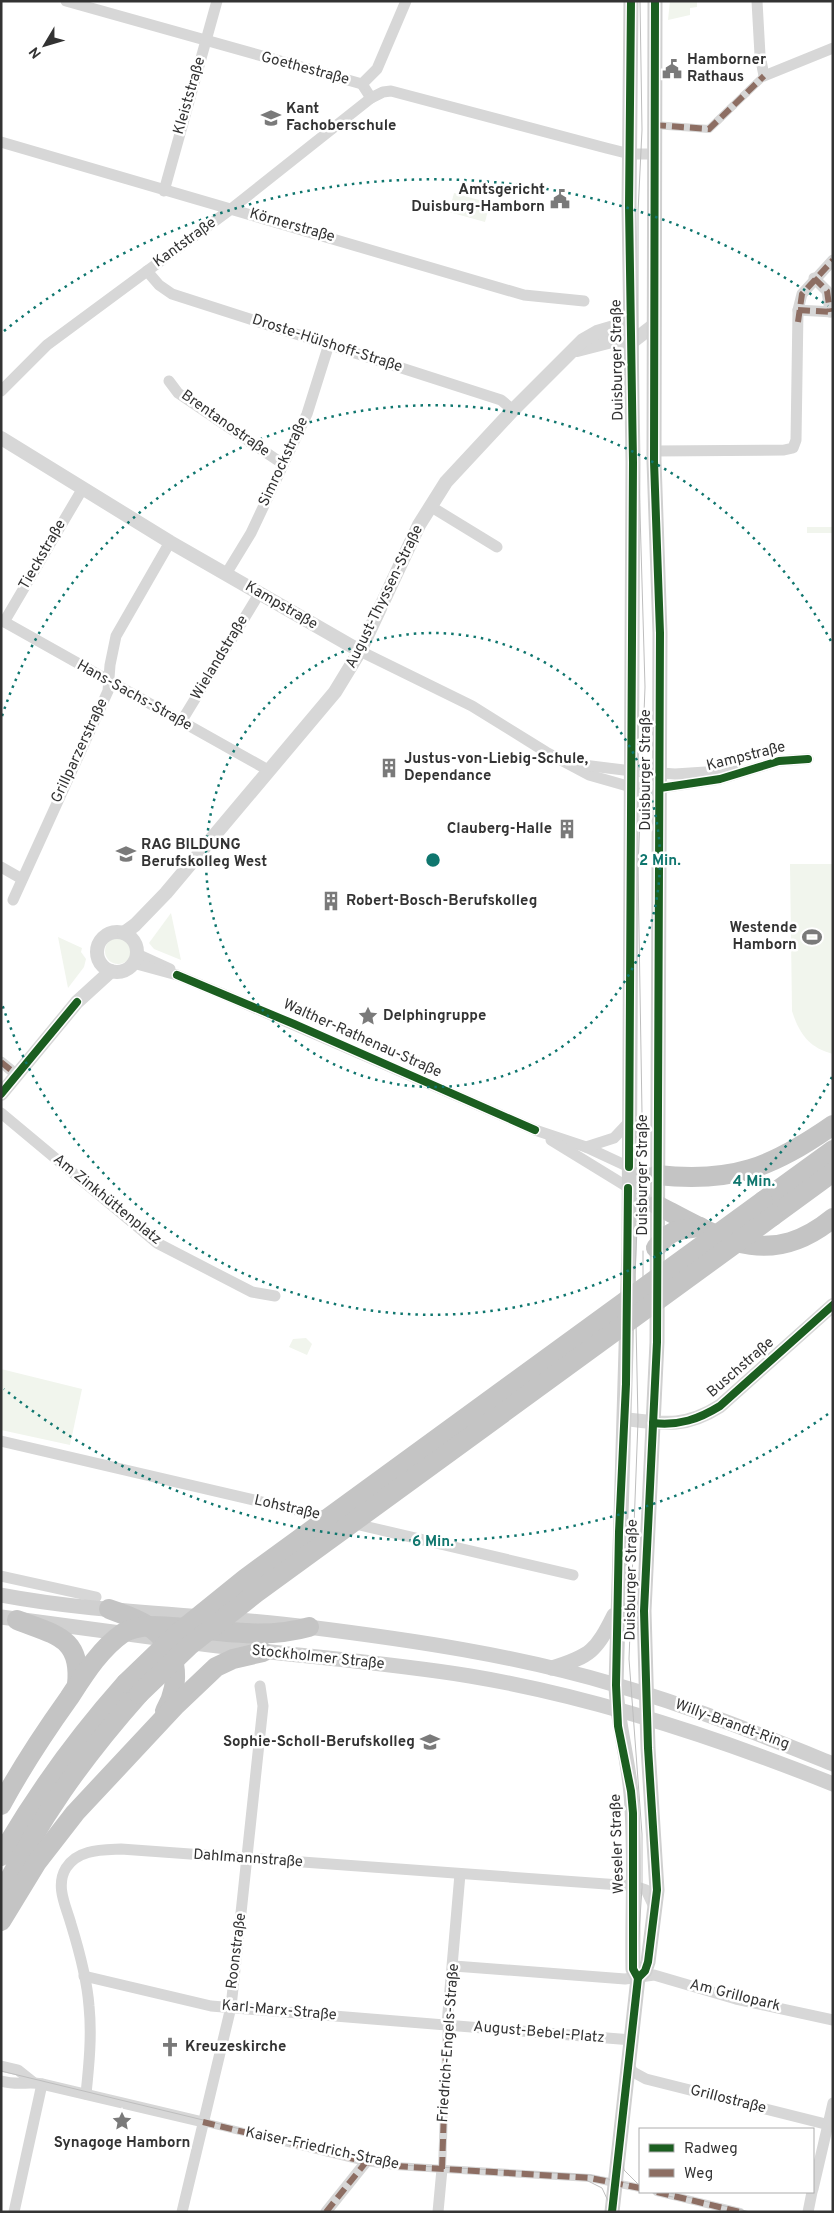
<svg xmlns="http://www.w3.org/2000/svg" width="834" height="2213" viewBox="0 0 834 2213" font-family="Overpass,sans-serif">
  <rect width="100%" height="100%" fill="#fff"/>
  <!-- green -->
  <g fill="#f1f5ed">
    <polygon points="670,1 697,1 697,7 690,8 690,15 668,20"/>
    <polygon points="454,193 490,203 485,222 449,212"/>
    <rect x="807" y="527" width="26" height="6"/>
    <path d="M790 864H833V1054C809 1048 799 1033 792 1011Z"/>
    <polygon points="171,913 181,960 154,949 149,943"/>
    <polygon points="58,937 82,948 81,952 86,959 84,967 68,988"/>
    <circle cx="118" cy="951" r="13"/>
    <polygon points="306,1338 312,1344 307,1355 289,1347 293,1339"/>
    <polygon points="1,1369 82,1389 70,1445 1,1430"/>
  </g>
  <g fill="none" stroke-linecap="round" stroke-linejoin="round">
    <!-- pedestrian -->
    <g stroke="#d7d7d7" stroke-width="8">
      <polyline points="654,125 709,129 764,76"/>
      <polyline points="203,2122 366,2162 395,2166 590,2178 640,2188"/>
      <polyline points="442,2169 447,2024"/>
      <polyline points="657,2192 740,2212"/>
    </g>
    <!-- minor -->
    <g stroke="#d7d7d7" stroke-width="11">
      <polyline points="66,1 362,84 371,98"/>
      <polyline points="757,1 760,55 764,76 833,48"/>
      <polyline points="362,84 377,69 406,1"/>
      <polyline points="1,142 524,295 584,301"/>
      <polyline points="164,191 217,1"/>
      <polyline points="147,271 159,285 172,294 501,400 513,410"/>
      <polyline points="814,278 827,291 830,312"/>
      <polyline points="798,310 833,312"/>
      <polyline points="169,381 178,393 283,464"/>
      <polyline points="1,391 47,345 231,209 371,98 383,92 391,91 606,148 630,154 654,154"/>
      <polyline points="654,451 784,450 793,448 796,440 798,310 802,294 833,260"/>
      <polyline points="430,506 497,547"/>
      <polyline points="226,574 251,533 307,414 329,344"/>
      <polyline points="1,620 268,770"/>
      <polyline points="4,622 83,488"/>
      <polyline points="360,651 472,706 546,752 589,775 631,787 660,788 720,779 779,761 808,759"/>
      <polyline points="181,722 259,594"/>
      <polyline points="575,764 632,771 675,774 736,770"/>
      <polyline points="1,867 22,879"/>
      <polyline points="13,900 108,691 110,665 116,636 170,542"/>
      <polyline points="137,954 170,969"/>
      <polyline points="133,963 177,975 223,994 535,1130 586,1147 629,1167 657,1175"/>
      <polyline points="1,1062 17,1075"/>
      <polyline points="1,1113 157,1243 252,1292 275,1296"/>
      <polyline points="551,1140 657,1205"/>
      <polyline points="586,1147 614,1138 630,1121"/>
      <polyline points="1,1441 331,1518"/>
      <polyline points="351,1523 573,1575"/>
      <polyline points="1,1576 96,1597"/>
      <polyline points="454,1966 625,1979 654,1975 736,1999 833,2020"/>
      <polyline points="84,1976 211,2006 632,2040"/>
      <polyline points="447,2024 460,1874"/>
      <polyline points="1,2066 18,2070 33,2082"/>
      <polyline points="629,2066 633,2072 646,2079 833,2126"/>
      <path d="M1 2081C19 2086 28 2081 42 2084L203 2122"/>
      <path d="M86 2094C89 2065 92 2035 89 2006 87 1979 79 1950 71 1924 66 1906 55 1886 66 1868 78 1849 102 1850 121 1849L634 1886 646 1890 654 1907"/>
      <polyline points="813,2189 833,2103"/>
      <polyline points="14,2212 42,2084"/>
      <polyline points="182,2212 231,2007 263,1706 260,1686"/>
      <polyline points="326,2212 366,2162"/>
      <polyline points="438,2212 442,2169"/>
      <polyline points="808,2212 812,2192"/>
    </g>
    <!-- tertiary -->
    <g stroke="#d7d7d7" stroke-width="14">
      <polyline points="577,350 612,341 632,342 654,325"/>
      <polyline points="1,438 170,542 360,651"/>
      <circle cx="117" cy="952" r="20"/>
      <polyline points="124,933 135,925 166,893 335,692 360,651 419,525 446,482 513,410 583,340 597,332 631,322"/>
      <polyline points="1,1094 77,1002 111,971"/>
      <path d="M625 1419C664 1424 686 1428 720 1406L833 1305"/>
    </g>
    <!-- secondary -->
    <g stroke="#d0d0d0" stroke-width="15">
      <path d="M1 1595C102 1614 206 1614 308 1627 412 1640 515 1655 616 1685 690 1706 761 1735 833 1764"/>
      <polyline points="1,1617 165,1639"/>
      <path d="M188 1642C282 1655 377 1661 470 1676 595 1697 716 1737 833 1784"/>
      <path d="M552 1668C591 1656 596 1651 614 1615"/>
      <polyline points="638,1978 645,1971 648,1962 657,1890 648,1748 644,1611 657,1342 660,633 654,461 655,1"/>
      <path d="M612 2212 638 1978 633 1969C632 1911 636 1852 631 1794 628 1757 617 1722 616 1685L629 1248 633 462 629 206 631 1"/>
    </g>
    <!-- motorway -->
    <g stroke="#c4c4c4" stroke-width="20">
      <path d="M657 1175C733 1183 771 1168 833 1125"/>
      <polyline points="763,1201 833,1150"/>
      <path d="M657 1205C720 1238 768 1271 833 1218"/>
      <polyline points="773,1216 833,1172"/>
      <path d="M656 1248C670 1229 678 1230 700 1227"/>
      <path d="M109 1609C122 1614 136 1618 148 1626 178 1645 182 1682 165 1711"/>
      <path d="M17 1620C55 1635 82 1637 77 1685"/>
      <path d="M1 1805C21 1768 44 1733 69 1698 84 1675 100 1649 123 1633 131 1628 140 1627 149 1626 203 1626 257 1642 309 1627"/>
      <path d="M1 1856C37 1793 78 1737 126 1683"/>
      <path d="M1 1896C38 1820 83 1757 139 1694"/>
      <polyline points="1,1921 37,1862 75,1813 176,1705 216,1667 233,1659 263,1652"/>
    </g>
    <!-- tram -->
    <g stroke="#bebebe" stroke-width="1">
      <polyline points="643,1306 643,1251"/>
      <polyline points="1,2071 364,2159 399,2165 590,2175 640,2186"/>
      <polyline points="621,2155 624,2170 638,2184"/>
      <polyline points="586,2180 602,2188 609,2203"/>
      <polyline points="649,2192 673,2197"/>
      <polyline points="666,2192 750,2212"/>
      <polyline points="609,2212 636,1976 642,1888 642,1834 629,1659 638,1421 635,1275 642,1113 638,869 645,687 638,442 638,212 642,130 640,1"/>
    </g>
    <!-- motorway-bridge -->
    <g stroke="#c4c4c4" stroke-width="20">
      <polyline points="126,1683 178,1633 246,1578 763,1201"/>
      <polyline points="139,1694 189,1646 256,1593 773,1216"/>
    </g>
    <!-- quiet -->
    <g stroke="#8d6e63" stroke-width="6" stroke-dasharray="12 6" stroke-linecap="butt">
      <polyline points="654,125 709,129 764,76"/>
      <polyline points="814,278 827,291 830,312"/>
      <polyline points="798,310 833,312"/>
      <polyline points="798,322 802,294 833,260"/>
      <polyline points="1,1062 17,1075"/>
      <polyline points="203,2122 366,2162 395,2166 590,2178 640,2188"/>
      <polyline points="442,2169 447,2024"/>
      <polyline points="657,2192 740,2212"/>
      <polyline points="326,2212 366,2162"/>
    </g>
    <defs>
      <g id="cycleway">
        <polyline points="660,788 720,779 779,761 808,759"/>
        <polyline points="177,975 294,1024 535,1130"/>
        <polyline points="1,1094 77,1002"/>
        <polyline points="629,1167 633,462 629,206 631,1"/>
        <path d="M653 1423C679 1426 699 1419 720 1406L833 1305"/>
        <polyline points="638,1978 645,1971 648,1962 657,1890 648,1748 644,1611 657,1342 660,633 654,461 655,1"/>
        <polyline points="612,2212 638,1978 633,1969 633,1813 631,1791 618,1726 616,1685 619,1532 626,1384 628,1188"/>
      </g>
    </defs>
    <!-- cycleway casing -->
    <use href="#cycleway" stroke="#fff" stroke-width="11"/>
    <!-- cycleway -->
    <use href="#cycleway" stroke="#1b5e20" stroke-width="8"/>
  </g>
  <!-- distance rings -->
  <g fill="none" stroke="#0f766e" stroke-width="2.5" stroke-dasharray="2.5 5">
    <circle cx="433" cy="860" r="227"/>
    <path d="M832 1077A454 454 0 0 1 2 1004M2 716A454 454 0 0 1 832 643"/>
    <path d="M828 1414A681 681 0 0 1 4 1389M4 331A681 681 0 0 1 828 306"/>
  </g>
  <!-- icons -->
  <defs>
    <symbol id="civic-bare" viewBox="-9 -9 18 18"><path d="M-.6-6.5H3V-4.5H.6V-3L4-1V1h2V6H-6V1h2V-1L-.6-3ZM-1.2 2.5V6h2.4V2.5Z" fill="#7a7a7a" stroke="#fff" stroke-width="2.5" paint-order="stroke"/></symbol>
    <symbol id="school-bare" viewBox="-9 -9 18 18"><path d="M0-5L7-2L0 1L-7-2ZM-4 1L0 2.5L4 1V4Q0 6-4 4Z" fill="#7a7a7a" stroke="#fff" stroke-width="2.5" paint-order="stroke"/></symbol>
    <symbol id="building-bare" viewBox="-9 -9 18 18"><path d="M-4-6H4V6H1V3H-1V6H-4ZM-2.5-4.3h1.7v1.8h-1.7ZM.8-4.3h1.7v1.8H.8ZM-2.5-1h1.7V.8h-1.7ZM.8-1h1.7V.8H.8Z" fill="#7a7a7a" stroke="#fff" stroke-width="2.5" paint-order="stroke"/></symbol>
    <symbol id="stadium-bare" viewBox="-9 -9 18 18"><path d="M0-5a6.5 5 0 1 0 0 10a6.5 5 0 1 0 0-10ZM-3.5-1.8h7v3.6h-7Z" fill="#7a7a7a" stroke="#fff" stroke-width="2.5" paint-order="stroke"/></symbol>
    <symbol id="sight-bare" viewBox="-9 -9 18 18"><path d="M0-6L1.8-2.2L6-1.7L2.9 1.2L3.7 5.4L0 3.3L-3.7 5.4L-2.9 1.2L-6-1.7L-1.8-2.2Z" fill="#7a7a7a" stroke="#fff" stroke-width="2.5" paint-order="stroke"/></symbol>
    <symbol id="church-bare" viewBox="-9 -9 18 18"><path d="M-1.2-6h2.4v3.5h3.3v2.4h-3.3V6h-2.4V-.1h-3.3v-2.4h3.3Z" fill="#7a7a7a" stroke="#fff" stroke-width="2.5" paint-order="stroke"/></symbol>
  </defs>
  <g fill-rule="evenodd">
    <use href="#civic-bare" x="658" y="55" width="28" height="28"/>
    <use href="#school-bare" x="257" y="104" width="28" height="28"/>
    <use href="#civic-bare" x="546" y="185" width="28" height="28"/>
    <use href="#building-bare" x="375" y="754" width="28" height="28"/>
    <use href="#building-bare" x="553" y="815" width="28" height="28"/>
    <use href="#school-bare" x="112" y="840" width="28" height="28"/>
    <use href="#building-bare" x="317" y="887" width="28" height="28"/>
    <use href="#stadium-bare" x="798" y="923" width="28" height="28"/>
    <use href="#sight-bare" x="354" y="1002" width="28" height="28"/>
    <use href="#school-bare" x="416" y="1728" width="28" height="28"/>
    <use href="#church-bare" x="156" y="2033" width="28" height="28"/>
    <use href="#sight-bare" x="108" y="2107" width="28" height="28"/>
  </g>
  <g text-anchor="middle" dominant-baseline="central" stroke-width="5" stroke-linejoin="round" paint-order="stroke">
    <!-- poi labels -->
    <g font-size="15" font-weight="bold" fill="#333" stroke="#fff" text-anchor="start">
      <text x="687" y="60">Hamborner<tspan x="687" dy="17">Rathaus</tspan></text>
      <text x="286" y="109">Kant<tspan x="286" dy="17">Fachoberschule</tspan></text>
      <text x="545" y="190" text-anchor="end">Amtsgericht<tspan x="545" dy="17">Duisburg-Hamborn</tspan></text>
      <text x="404" y="759">Justus-von-Liebig-Schule,<tspan x="404" dy="17">Dependance</tspan></text>
      <text x="552" y="829" text-anchor="end">Clauberg-Halle</text>
      <text x="141" y="845">RAG BILDUNG<tspan x="141" dy="17">Berufskolleg West</tspan></text>
      <text x="346" y="901">Robert-Bosch-Berufskolleg</text>
      <text x="797" y="928" text-anchor="end">Westende<tspan x="797" dy="17">Hamborn</tspan></text>
      <text x="383" y="1016">Delphingruppe</text>
      <text x="415" y="1742" text-anchor="end">Sophie-Scholl-Berufskolleg</text>
      <text x="185" y="2047">Kreuzeskirche</text>
      <text x="122" y="2143" text-anchor="middle">Synagoge Hamborn</text>
    </g>
    <!-- street labels -->
    <g font-size="15" fill="#333" stroke="#fff">
      <text transform="translate(305 69) rotate(15)">Goethestraße</text>
      <text transform="translate(190 96) rotate(-74)">Kleiststraße</text>
      <text transform="translate(292 226) rotate(16)">Körnerstraße</text>
      <text transform="translate(185 243) rotate(-36)">Kantstraße</text>
      <text transform="translate(327 344) rotate(18)">Droste-Hülshoff-Straße</text>
      <text transform="translate(618 360) rotate(-91)">Duisburger Straße</text>
      <text transform="translate(225 424) rotate(35)">Brentanostraße</text>
      <text transform="translate(284 462) rotate(-65)">Simrockstraße</text>
      <text transform="translate(43 555) rotate(-60)">Tieckstraße</text>
      <text transform="translate(385 597) rotate(-64)">August-Thyssen-Straße</text>
      <text transform="translate(281 606) rotate(30)">Kampstraße</text>
      <text transform="translate(220 658) rotate(-59)">Wielandstraße</text>
      <text transform="translate(134 696) rotate(29)">Hans-Sachs-Straße</text>
      <text transform="translate(80 751) rotate(-65)">Grillparzerstraße</text>
      <text transform="translate(746 757) rotate(-14)">Kampstraße</text>
      <text transform="translate(646 770) rotate(-90)">Duisburger Straße</text>
      <text transform="translate(362 1039) rotate(24)">Walther-Rathenau-Straße</text>
      <text transform="translate(643 1175) rotate(-90)">Duisburger Straße</text>
      <text transform="translate(107 1200) rotate(39)">Am Zinkhüttenplatz</text>
      <text transform="translate(741 1368) rotate(-41)">Buschstraße</text>
      <text transform="translate(287 1508) rotate(13)">Lohstraße</text>
      <text transform="translate(632 1580) rotate(-89)">Duisburger Straße</text>
      <text transform="translate(318 1658) rotate(6)">Stockholmer Straße</text>
      <text transform="translate(732 1725) rotate(20)">Willy-Brandt-Ring</text>
      <text transform="translate(618 1844) rotate(-92)">Weseler Straße</text>
      <text transform="translate(248 1859) rotate(4)">Dahlmannstraße</text>
      <text transform="translate(237 1951) rotate(-83)">Roonstraße</text>
      <text transform="translate(735 1996) rotate(14)">Am Grillopark</text>
      <text transform="translate(279 2011) rotate(5)">Karl-Marx-Straße</text>
      <text transform="translate(539 2033) rotate(5)">August-Bebel-Platz</text>
      <text transform="translate(449 2043) rotate(-86)">Friedrich-Engels-Straße</text>
      <text transform="translate(728 2100) rotate(14)">Grillostraße</text>
      <text transform="translate(322 2149) rotate(12)">Kaiser-Friedrich-Straße</text>
    </g>
  </g>
  <circle cx="433" cy="860" r="8" fill="#0f766e" stroke="#fff" stroke-width="2.5"/>
  <g font-size="15" text-anchor="middle" font-weight="bold" fill="#0f766e" stroke="#fff" stroke-width="5" stroke-linejoin="round" paint-order="stroke">
    <text x="660" y="865">2 Min.</text>
    <text x="754" y="1186">4 Min.</text>
    <text x="433" y="1546">6 Min.</text>
  </g>
  <!-- border -->
  <rect width="834" height="2213" fill="none" stroke="#333333" stroke-width="5"/>
  <!-- legend -->
  <rect x="639" y="2128" width="175" height="65" fill="#ffffff" stroke="#adadad"/>
  <rect x="649" y="2144" width="25" height="8" fill="#1b5e20" stroke="#adadad"/>
  <text x="684" y="2153" font-size="15" fill="#333333">Radweg</text>
  <rect x="649" y="2169" width="25" height="8" fill="#8d6e63" stroke="#adadad"/>
  <text x="684" y="2178" font-size="15" fill="#333333">Weg</text>
  <!-- north arrow -->
  <g transform="translate(45 45) rotate(232)" stroke="#ffffff" stroke-width="4" paint-order="stroke">
  <path d="M0-4L9 19L0 12L-9 19Z" fill="#333333"/>
  <text y="-8" font-size="14" font-weight="bold" text-anchor="middle" fill="#333333">N</text>
  </g>
</svg>
